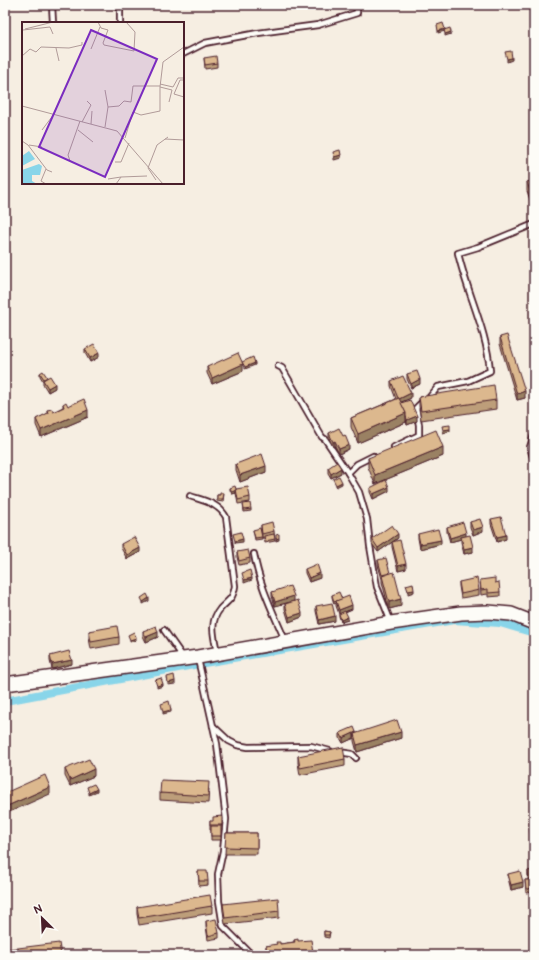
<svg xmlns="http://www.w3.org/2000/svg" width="539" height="960" viewBox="0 0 539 960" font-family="'Balsamiq Sans',sans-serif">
  <rect width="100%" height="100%" fill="#f6eee2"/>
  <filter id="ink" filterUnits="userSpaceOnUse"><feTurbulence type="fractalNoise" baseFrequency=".025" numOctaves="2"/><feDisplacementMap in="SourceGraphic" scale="8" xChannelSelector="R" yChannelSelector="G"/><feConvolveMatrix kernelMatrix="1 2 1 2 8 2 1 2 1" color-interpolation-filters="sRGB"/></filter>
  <g filter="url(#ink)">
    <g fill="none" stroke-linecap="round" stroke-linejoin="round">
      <!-- canal -->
      <polyline stroke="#89d5e9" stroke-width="8" points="5,701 204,663 454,620 500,623 534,633"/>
      <defs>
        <g id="lane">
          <polyline points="52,5 53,23"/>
          <polyline points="120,5 120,23"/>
          <polyline points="183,54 205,43 258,33 318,25 357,13 357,5"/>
          <polyline points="278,366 282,368 322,437 325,439 348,473"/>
          <polyline points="534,435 530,447 534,461"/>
          <path d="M394 447 419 435V425L416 408 422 402 428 399 438 387 468 381 490 371C487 330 467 293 458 253L478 247 534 224"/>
          <polyline points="373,456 357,464 348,473 359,492 367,519 370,546 377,587 391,622"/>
          <path d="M190 496C205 501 218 503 226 517L235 586C233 600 228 600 220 609 209 622 214 637 217 652"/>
          <path d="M254 554C259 584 273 612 285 640"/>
          <polyline points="164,630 183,657"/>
          <polyline points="198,659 217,744 226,819 223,851 218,874 219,901 223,926 252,955"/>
          <polyline points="213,726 229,741 237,745 248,747 311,746 330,751"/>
          <polyline points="339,752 352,754 356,758"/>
        </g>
        <polyline id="secondary" points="5,684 198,657 391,623 461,613 488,612 511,614 534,623"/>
      </defs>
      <!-- lane casing -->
      <use href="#lane" stroke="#4a1f2b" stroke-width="8"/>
      <!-- secondary casing -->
      <use href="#secondary" stroke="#4a1f2b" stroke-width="16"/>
      <!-- lane -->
      <use href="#lane" stroke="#fdfcf7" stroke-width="4.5"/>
      <!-- secondary -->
      <use href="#secondary" stroke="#fdfcf7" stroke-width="13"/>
    </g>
    <!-- wall -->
    <g fill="#bd9e7a" stroke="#4a1f2b">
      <polygon points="204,58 217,63 217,67 205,69"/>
      <polygon points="534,180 530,200 527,191 527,182"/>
      <polygon points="500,337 525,398 517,400 500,344"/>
      <polygon points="85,349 99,357 90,362 85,353"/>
      <polygon points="207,367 243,371 212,384 207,373"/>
      <polygon points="40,373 55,388 48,392 43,384 43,381 40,376"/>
      <polygon points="407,374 420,384 411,388 407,379"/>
      <polygon points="391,381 411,398 401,402 417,421 407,425 406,420 406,422 358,443 351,427 351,418 396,399 391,386"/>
      <polygon points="419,397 496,400 496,409 421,420 419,406"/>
      <polygon points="63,404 68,406 88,417 41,437 36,425 36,419 47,414 47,410 53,412 63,407"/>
      <polygon points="329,433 349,449 339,454 335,446 333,447 329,438"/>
      <polygon points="443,456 375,484 368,467 368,458"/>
      <polygon points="236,464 266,472 240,482 236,470"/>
      <polygon points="328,468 341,473 331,478 328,473"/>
      <polygon points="230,488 236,489 250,497 250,502 238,504 236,493 232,494 230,490"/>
      <polygon points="370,488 389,491 373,499 370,492"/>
      <polygon points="224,493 223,502 217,501 217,495 220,495"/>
      <polygon points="243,504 251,509 251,511 244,512"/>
      <polygon points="491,519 506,539 497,542 491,524"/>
      <polygon points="470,522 483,531 473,535 470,527"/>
      <polygon points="261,525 274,531 275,541 265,543 264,538 262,538 261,529"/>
      <polygon points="447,527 466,536 473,552 464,554 461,542 461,539 450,542 447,532"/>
      <polygon points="253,530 262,537 262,539 255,540"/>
      <polygon points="418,534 441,544 420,549 418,538"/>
      <polygon points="398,538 393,542 406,569 398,571 392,547 392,542 378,552 372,544 372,539"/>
      <polygon points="121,544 140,552 127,559 121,548"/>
      <polygon points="237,552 250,558 250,563 239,565 237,557"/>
      <polygon points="378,560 390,573 401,606 389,609 382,582 382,579 378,565"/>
      <polygon points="305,569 320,578 309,582 305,573"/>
      <polygon points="480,580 495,583 500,592 500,596 488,597 488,594 481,595"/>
      <polygon points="459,582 479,590 479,595 461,598 459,586"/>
      <polygon points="272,592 294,601 275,606 272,596"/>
      <polygon points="332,595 342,599 352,609 345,612 348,620 341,622 339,616 339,614 336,606 336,603 334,604 332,597"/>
      <polygon points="285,604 302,617 289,622 285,609"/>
      <polygon points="316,606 335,621 319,624 316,611"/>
      <polygon points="89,631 119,637 119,644 91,649 89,638"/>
      <polygon points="143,631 158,637 146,642 143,636"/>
      <polygon points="50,656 72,664 52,669 50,661"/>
      <polygon points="340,733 356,733 401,738 357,752 354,741 354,738 343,743 340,738"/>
      <polygon points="298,756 345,759 345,766 300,775 298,763"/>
      <polygon points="65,769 94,776 70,786 65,776"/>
      <polygon points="209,789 208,803 160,800 160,793"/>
      <polygon points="210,821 222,825 222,830 221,830 221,840 211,840 211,830 210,830"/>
      <polygon points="534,821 534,855 530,831 530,822"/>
      <polygon points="226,833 257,833 257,854 225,854"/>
      <polygon points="534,870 534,892 526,893 525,880 528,880 528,871"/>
      <polygon points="198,871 208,881 208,885 199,886"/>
      <polygon points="508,874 523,887 511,890 508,878"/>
      <polygon points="223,904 279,911 279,918 225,924 223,911"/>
      <polygon points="212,906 212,913 139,925 137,914 137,907"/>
      <polygon points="206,921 219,933 219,938 208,940 206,926"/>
      <polygon points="324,931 330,932 329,938 324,937"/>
      <polygon points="294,940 298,941 313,952 313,955 266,955 266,946 294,942"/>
    </g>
    <!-- shaded-wall -->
    <g fill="#9a8163" stroke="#4a1f2b">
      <polygon points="445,29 445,31 438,33 438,31"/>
      <polygon points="451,32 451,34 445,36 445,34"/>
      <polygon points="512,58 512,60 507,62 507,59"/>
      <polygon points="341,155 341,158 334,160 334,157"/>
      <polygon points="534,190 534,199 530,200 530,191"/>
      <polygon points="99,353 99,357 90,362 90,358"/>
      <polygon points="255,363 255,365 245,369 245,367"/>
      <polygon points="243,364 243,371 212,384 212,378"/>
      <polygon points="420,379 420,384 411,388 411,384"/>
      <polygon points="55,384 55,388 48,392 48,388"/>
      <polygon points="525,391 525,398 517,400 517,394"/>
      <polygon points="411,393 411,398 399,403 399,399"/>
      <polygon points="88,410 88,417 41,437 41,430"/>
      <polygon points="406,413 406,422 358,443 358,434"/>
      <polygon points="417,416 417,421 407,425 407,420"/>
      <polygon points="450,429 450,431 443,433 443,430"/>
      <polygon points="335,441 335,446 333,447 333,442"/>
      <polygon points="349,445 349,449 339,454 339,449"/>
      <polygon points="443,447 443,456 375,484 375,475"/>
      <polygon points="266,466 266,472 240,482 240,475"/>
      <polygon points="341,468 341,473 331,478 331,474"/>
      <polygon points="342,482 342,484 336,487 336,485"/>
      <polygon points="389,487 389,491 373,499 373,494"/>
      <polygon points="236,490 236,493 232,494 232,492"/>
      <polygon points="483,527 483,531 473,535 473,530"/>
      <polygon points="466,533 466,538 461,537 461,539 450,542 450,538"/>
      <polygon points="398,534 398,538 378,552 378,548"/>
      <polygon points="506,535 506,539 497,542 497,537"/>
      <polygon points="279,538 279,540 276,541 276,539"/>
      <polygon points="243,539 243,542 235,543 235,541"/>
      <polygon points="441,540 441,544 420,549 420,544"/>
      <polygon points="473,547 473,552 464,554 464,549"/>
      <polygon points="140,548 140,552 127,559 127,555"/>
      <polygon points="406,564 406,569 398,571 398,566"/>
      <polygon points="320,573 320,578 309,582 309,578"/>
      <polygon points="252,578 252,580 244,583 244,580"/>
      <polygon points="414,590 414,592 408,594 408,591"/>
      <polygon points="294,596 294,601 275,606 275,602"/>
      <polygon points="149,598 149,601 143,604 143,602"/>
      <polygon points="401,599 401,606 389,609 389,602"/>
      <polygon points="352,605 352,609 339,614 339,610"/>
      <polygon points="302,613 302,617 289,622 289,617"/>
      <polygon points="335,616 335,621 319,624 319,620"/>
      <polygon points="348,617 348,620 341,622 341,620"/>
      <polygon points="158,632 158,637 146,642 146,637"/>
      <polygon points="136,638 136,640 130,642 130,640"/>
      <polygon points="72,660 72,664 52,669 52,664"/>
      <polygon points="175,681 175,684 168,685 168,683"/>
      <polygon points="163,684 163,686 157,688 157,686"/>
      <polygon points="171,710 171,712 163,714 163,712"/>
      <polygon points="356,732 356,737 354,734 354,738 343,743 343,738"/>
      <polygon points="401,732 401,738 357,752 357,745"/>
      <polygon points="94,769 94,776 70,786 70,780"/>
      <polygon points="50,787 50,794 5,814 5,807"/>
      <polygon points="97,789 97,791 89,795 89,793"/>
      <polygon points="523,882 523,887 511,890 511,885"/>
    </g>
    <!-- building -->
    <g fill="#dcb88e" stroke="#4a1f2b">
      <polygon points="443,23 445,29 438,31 437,25"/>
      <polygon points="450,28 451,32 445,34 444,30"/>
      <polygon points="511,51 512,58 507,59 505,52"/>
      <polygon points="216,56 217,63 205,65 204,58"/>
      <polygon points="340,150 341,155 334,157 333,152"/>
      <polygon points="534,180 534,190 530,191 527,182"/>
      <polygon points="507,335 525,391 517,394 500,337"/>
      <polygon points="94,344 99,353 90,358 85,349"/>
      <polygon points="238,353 243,364 212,378 207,367"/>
      <polygon points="253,357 255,363 245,367 242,362"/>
      <polygon points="43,371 47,377 44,379 40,373"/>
      <polygon points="417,371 420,379 411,384 407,374"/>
      <polygon points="50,376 55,384 48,388 43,380"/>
      <polygon points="403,376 411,393 399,399 399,398 398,398 391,381"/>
      <polygon points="494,385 496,400 421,411 419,397"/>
      <polygon points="399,398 406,413 358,434 351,418"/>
      <polygon points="84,399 88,410 41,430 36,419 48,413 47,410 52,409 53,412 64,407 63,404 66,402 68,406"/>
      <polygon points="410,400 417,416 407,420 406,416 406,413 401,403"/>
      <polygon points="450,425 450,429 443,430 442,426"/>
      <polygon points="339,428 343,436 345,435 349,445 339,449 335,441 333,442 329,433"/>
      <polygon points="436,430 443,447 375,475 368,458"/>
      <polygon points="262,454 266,466 240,475 236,464"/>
      <polygon points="337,462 341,468 331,474 328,468"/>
      <polygon points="339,476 342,482 336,485 333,479"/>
      <polygon points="386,480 389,487 373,494 370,488"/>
      <polygon points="235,486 236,489 236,490 232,492 230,488"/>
      <polygon points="248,487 250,497 238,500 236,489"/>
      <polygon points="220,493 224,493 223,499 217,499 217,495 220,495"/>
      <polygon points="250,503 251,509 244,510 243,504"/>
      <polygon points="501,517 506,535 497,537 491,519"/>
      <polygon points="480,519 483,527 473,530 470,522"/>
      <polygon points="272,522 274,531 262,534 261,525"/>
      <polygon points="463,522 466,533 450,538 447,527"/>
      <polygon points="392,525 398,534 378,548 372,539"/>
      <polygon points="260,528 262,537 255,538 253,530"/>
      <polygon points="438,529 441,540 420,544 418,534"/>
      <polygon points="241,532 243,539 235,541 233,534"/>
      <polygon points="274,534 275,539 265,541 264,536"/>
      <polygon points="279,534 279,538 276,539 276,535"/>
      <polygon points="470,535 473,547 464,549 461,537"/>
      <polygon points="134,537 140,548 127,555 121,544"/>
      <polygon points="400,540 406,564 398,566 392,542"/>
      <polygon points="248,550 250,558 239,561 237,552"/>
      <polygon points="386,558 390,573 382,575 378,560"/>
      <polygon points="317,564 320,573 309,578 305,569"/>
      <polygon points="250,570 252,578 244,580 242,573"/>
      <polygon points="394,572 401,599 389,602 382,576"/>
      <polygon points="477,578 479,590 461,594 459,582"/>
      <polygon points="495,578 495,583 499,582 500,592 488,593 488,589 481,590 480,580"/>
      <polygon points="413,583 414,590 408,591 406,585"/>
      <polygon points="290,586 294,596 275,602 272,592"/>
      <polygon points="339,592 342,599 334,602 332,595"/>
      <polygon points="147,594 149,598 143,602 141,598"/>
      <polygon points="349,596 352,605 339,610 336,601"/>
      <polygon points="298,600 302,613 289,617 285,604"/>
      <polygon points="332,603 335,616 319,620 316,606"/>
      <polygon points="345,611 348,617 341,620 339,614"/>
      <polygon points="117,626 119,637 91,642 89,631"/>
      <polygon points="156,626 158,632 146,637 143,631"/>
      <polygon points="134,632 136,638 130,640 128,635"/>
      <polygon points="69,651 72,660 52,664 50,656"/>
      <polygon points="174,675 175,681 168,683 167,677"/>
      <polygon points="161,678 163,684 157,686 155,680"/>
      <polygon points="169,701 171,710 163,712 161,704"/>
      <polygon points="397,720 401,732 357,745 354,734"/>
      <polygon points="354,727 356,732 343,738 340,733"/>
      <polygon points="343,747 345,759 300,768 298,756"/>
      <polygon points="89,759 94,769 70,780 65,769"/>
      <polygon points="45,775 50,787 5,807 5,793"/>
      <polygon points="161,780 209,782 208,796 160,793"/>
      <polygon points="94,784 97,789 89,793 87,787"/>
      <polygon points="222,816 222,825 210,825 210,821 213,821 213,817"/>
      <polygon points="534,821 534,846 530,822"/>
      <rect x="211" y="826" width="10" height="10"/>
      <polygon points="226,833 257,833 257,848 225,847"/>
      <polygon points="534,870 534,888 526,889 525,880 529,880 528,871"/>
      <polygon points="198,871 207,871 208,881 199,881"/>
      <polygon points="520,871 523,882 511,885 508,874"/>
      <polygon points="210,895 212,906 139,918 137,907"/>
      <polygon points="278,898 279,911 225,918 223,904"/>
      <polygon points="216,919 219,933 208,936 206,921"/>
      <polygon points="324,931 330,932 329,935 324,935"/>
      <polygon points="298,939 298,941 311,940 313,952 290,955 267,955 266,946 277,944 276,942 280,942 280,944 295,942 294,940"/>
      <polygon points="59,943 61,955 19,955 18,948"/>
      <polygon points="17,948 18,955 5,955 5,949"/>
    </g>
  </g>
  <!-- overview -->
  <g transform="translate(22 22)">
    <rect width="162" height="162" fill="#f6eee2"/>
    <path d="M7 129 13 137 0 144V134ZM17 142 20 144 18 153H10V159L15 162H0V148Z" fill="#89d5e9"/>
    <path fill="none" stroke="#b19b99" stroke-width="1" d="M76 0 79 6 86 8 81 21 82 23 112 29 113 10 104 0M3 7 31 0M1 8 28 5 31 12M34 26 37 39M69 27 78 5M0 34 8 27 14 30 19 25 47 26 60 23V20M162 58H158L152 72 162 75M138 62 151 65 156 56H162M138 65 141 40 162 25M83 68 86 85M0 84 95 109 141 162M60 100 69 83 65 79M69 102 70 89M83 105 86 85 97 84 102 79 109 80 111 64H138M20 108 32 92M56 108 71 120M103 116 111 90 119 93 138 89V65L150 68 147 80M143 117 162 118M0 119 6 123 25 148 30 150M7 123 20 125M48 139 46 133 58 99M93 140H99L107 121M24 147 19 159 24 162M86 157 99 155M134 158 126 146 135 123 146 115M94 162 99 155 125 154"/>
    <path fill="#7b2cbf" fill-opacity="0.15" stroke="#7b2cbf" stroke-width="2" d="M69 8 135 37 83 155 17 125Z"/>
    <rect width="162" height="162" fill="none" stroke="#4a1f2b" stroke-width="2"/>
  </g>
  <!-- margin -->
  <rect width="539" height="960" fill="none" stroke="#fdfcf7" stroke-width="20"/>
  <rect x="10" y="10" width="519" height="940" fill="none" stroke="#4a1f2b" stroke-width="1.5" filter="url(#ink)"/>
  <!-- north arrow -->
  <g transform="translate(42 918) rotate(336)" stroke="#fdfcf7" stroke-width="3" paint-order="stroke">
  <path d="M0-3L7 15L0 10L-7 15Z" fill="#4a1f2b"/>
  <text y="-6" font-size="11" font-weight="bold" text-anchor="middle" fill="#4a1f2b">N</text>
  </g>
</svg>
